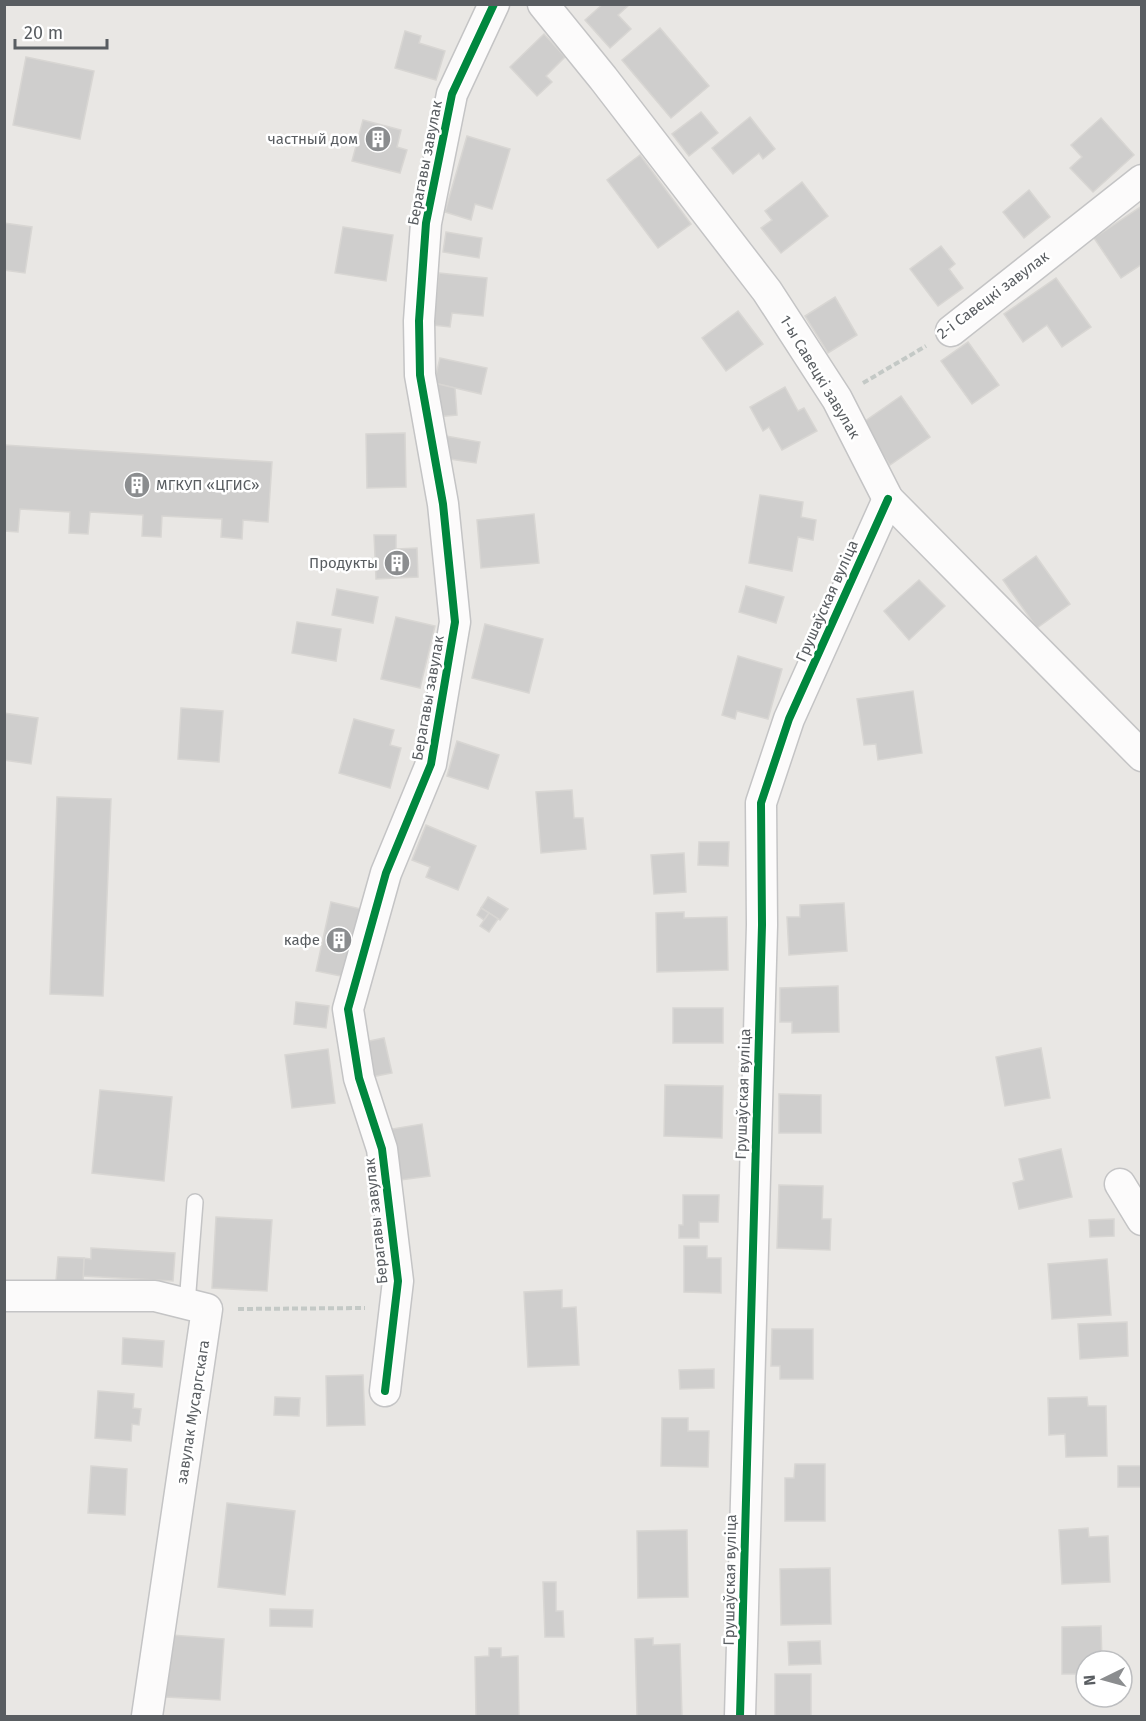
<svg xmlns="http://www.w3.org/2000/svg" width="1146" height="1721" viewBox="0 0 1146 1721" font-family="'Fira Sans',sans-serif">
  <rect width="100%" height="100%" fill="#e9e7e4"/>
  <!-- building -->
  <g fill="#cfcecd" stroke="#d8d6d3" stroke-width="1.5">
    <polygon points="603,4 630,4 618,15 631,29 610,48 585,20"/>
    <polygon points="660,28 709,86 671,118 622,60"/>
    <polygon points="405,31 421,36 419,43 445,51 436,80 395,68"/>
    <polygon points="544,34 565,57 546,76 552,82 537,96 510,67"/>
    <polygon points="26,57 94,71 80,139 13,125"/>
    <polygon points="701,112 718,133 689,156 672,134"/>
    <polygon points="750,117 775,149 763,159 759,153 733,174 712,148"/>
    <polygon points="1101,118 1134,155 1093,192 1070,168 1082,157 1071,145"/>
    <polygon points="363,120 401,130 397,147 407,150 400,173 352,161"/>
    <polygon points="467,136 510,149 492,209 475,204 471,220 445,212"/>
    <polygon points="640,155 691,224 658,248 607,180"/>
    <polygon points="802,182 828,216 781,253 761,228 772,220 765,211"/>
    <polygon points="1029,190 1050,217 1024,238 1003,212"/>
    <polygon points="1142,206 1142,264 1121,278 1094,238"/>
    <polygon points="4,223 32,227 25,273 4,270"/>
    <polygon points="343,227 393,235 386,281 335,273"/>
    <polygon points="446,232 482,238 479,258 443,252"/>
    <polygon points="941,246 955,264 949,269 963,288 938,306 910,269"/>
    <polygon points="439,273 487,278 483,316 452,313 450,327 433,325"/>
    <polygon points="1056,278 1091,327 1062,347 1047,325 1023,342 1004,314"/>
    <polygon points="835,297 857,335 828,353 805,316"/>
    <polygon points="738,311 763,344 726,371 702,338"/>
    <polygon points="968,342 999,385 972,404 941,361"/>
    <polygon points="440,358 487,368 481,394 434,383"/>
    <polygon points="434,383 455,388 457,415 435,417"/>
    <polygon points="785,387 798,411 804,408 817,431 782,450 769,427 763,431 750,407"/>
    <polygon points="901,396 930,437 890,465 861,424"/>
    <polygon points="405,433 406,487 367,488 366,434"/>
    <polygon points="446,436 480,442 476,463 443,458"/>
    <polygon points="4,445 272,462 268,522 243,520 242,539 221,537 222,519 162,516 161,537 142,536 143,515 90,512 88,534 69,533 70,512 20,509 18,532 4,531"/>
    <polygon points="760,495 803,502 801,517 816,520 813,540 798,537 792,571 749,563"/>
    <polygon points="534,514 539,563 481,568 477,520"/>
    <polygon points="374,535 396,535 396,549 417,548 418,577 376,579"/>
    <polygon points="1036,556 1070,604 1037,628 1003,580"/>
    <polygon points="919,580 945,606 909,640 884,611"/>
    <polygon points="746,586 784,597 776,623 739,612"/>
    <polygon points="337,589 378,597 373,623 332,615"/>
    <polygon points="396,617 435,626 420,688 381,679"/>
    <polygon points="297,622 341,629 336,661 292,653"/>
    <polygon points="485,624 543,639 529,693 472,678"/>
    <polygon points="738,656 782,669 768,719 737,711 735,719 722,715"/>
    <polygon points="913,691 922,753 878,760 876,744 864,745 857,699"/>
    <polygon points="181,708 223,711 219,762 178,759"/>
    <polygon points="4,713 38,718 31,764 4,760"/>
    <polygon points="354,719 394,730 390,745 401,748 390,788 339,773"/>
    <polygon points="457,741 499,755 488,789 447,776"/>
    <polygon points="572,790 574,818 583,818 586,849 541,853 536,792"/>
    <polygon points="57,797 111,799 103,996 50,994"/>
    <polygon points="426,825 476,846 458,890 426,877 430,867 412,860"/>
    <polygon points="699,842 729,842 728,866 698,865"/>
    <polygon points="684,853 686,892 654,894 651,855"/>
    <polygon points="488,897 508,909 500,920 481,908"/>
    <polygon points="331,902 361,909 346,977 316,971"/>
    <polygon points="844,903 847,951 789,955 787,917 800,917 800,905"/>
    <polygon points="481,908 489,913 484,920 477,915"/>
    <polygon points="684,912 684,918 727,917 728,970 657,972 656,913"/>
    <polygon points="489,913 498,919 489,932 480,926"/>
    <polygon points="838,986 839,1032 792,1033 792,1022 780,1022 780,988"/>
    <polygon points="296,1002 329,1006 326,1028 294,1024"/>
    <rect x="673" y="1008" width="50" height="35"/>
    <polygon points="384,1038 392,1073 371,1077 364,1042"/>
    <polygon points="1041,1048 1050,1098 1005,1106 996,1057"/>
    <polygon points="328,1049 335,1103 292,1108 285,1055"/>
    <polygon points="665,1085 723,1086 722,1138 664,1136"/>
    <polygon points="100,1090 172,1097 164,1181 92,1173"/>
    <polygon points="779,1094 821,1095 821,1133 779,1133"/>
    <polygon points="422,1124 430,1176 393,1181 386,1130"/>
    <polygon points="1061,1149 1072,1197 1019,1209 1013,1183 1024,1180 1019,1159"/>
    <polygon points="779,1185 823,1186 822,1219 831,1219 830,1250 777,1248"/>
    <polygon points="683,1195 719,1195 718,1222 699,1222 699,1238 679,1238 679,1225 683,1225"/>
    <polygon points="216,1217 272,1220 267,1291 212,1288"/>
    <polygon points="1114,1219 1114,1236 1090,1237 1089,1220"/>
    <polygon points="684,1246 707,1246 707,1258 721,1258 721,1293 684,1292"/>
    <polygon points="91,1248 175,1253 173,1281 83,1276 84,1258 91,1259"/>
    <polygon points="58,1257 84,1258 83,1283 56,1281"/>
    <polygon points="1107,1259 1111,1315 1052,1319 1048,1264"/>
    <polygon points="562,1290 562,1308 576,1307 579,1365 528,1367 524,1292"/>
    <polygon points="1127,1322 1128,1356 1080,1359 1078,1324"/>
    <polygon points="772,1329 813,1329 813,1379 780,1379 780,1366 771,1366"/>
    <polygon points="123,1338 164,1341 162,1367 122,1364"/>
    <polygon points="714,1369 714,1388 680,1389 679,1370"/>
    <polygon points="363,1375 365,1425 327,1426 326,1376"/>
    <polygon points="98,1391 134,1394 133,1408 141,1409 139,1425 132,1424 131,1441 95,1438"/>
    <polygon points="275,1397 300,1398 299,1416 274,1415"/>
    <polygon points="1087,1397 1088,1406 1106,1406 1107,1456 1066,1457 1065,1434 1049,1435 1048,1398"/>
    <polygon points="662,1418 688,1418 688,1431 709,1431 708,1467 661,1466"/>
    <polygon points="795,1464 825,1464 825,1521 785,1521 785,1478 794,1478"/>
    <polygon points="91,1466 127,1469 125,1515 88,1513"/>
    <rect x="1118" y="1466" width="24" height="21"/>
    <polygon points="227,1503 295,1511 285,1595 218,1587"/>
    <polygon points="1088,1528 1089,1537 1108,1536 1110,1582 1062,1584 1059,1530"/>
    <polygon points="687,1530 688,1597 638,1598 637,1531"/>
    <polygon points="830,1568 831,1624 781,1625 780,1569"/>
    <polygon points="543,1582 556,1582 556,1611 563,1611 564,1637 545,1637"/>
    <polygon points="270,1609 313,1610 312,1627 270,1626"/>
    <polygon points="1101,1626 1102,1661 1086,1661 1086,1674 1062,1674 1062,1627"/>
    <polygon points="171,1635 224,1639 220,1700 166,1697"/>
    <polygon points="653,1638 653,1645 680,1644 682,1716 637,1716 635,1639"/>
    <polygon points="820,1641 821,1664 789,1665 788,1642"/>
    <polygon points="489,1648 501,1648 501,1657 518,1656 519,1716 476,1716 475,1657 489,1656"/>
    <rect x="775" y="1674" width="36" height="42"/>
  </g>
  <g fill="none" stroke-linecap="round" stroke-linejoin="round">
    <defs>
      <polyline id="lane" points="187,1304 195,1202"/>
      <g id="street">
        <polyline points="543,4 603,78 767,291 837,399 888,499 1142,756"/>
        <polyline points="951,331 1142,180"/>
        <polyline points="1120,1184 1142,1220"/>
        <polyline points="4,1296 155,1296 207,1309 147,1716"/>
        <polyline points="385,1391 398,1281 382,1149 359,1078 348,1009 386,873 431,764 455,622 443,504 420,375 419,321 426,223 452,94 494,4"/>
        <polyline points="740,1716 762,925 761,803 789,719 888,499"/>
      </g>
    </defs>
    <!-- lane casing -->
    <use href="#lane" stroke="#c4c4c5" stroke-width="18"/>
    <!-- street casing -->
    <use href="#street" stroke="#c4c4c5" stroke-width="33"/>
    <!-- path -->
    <g stroke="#c4c9c6" stroke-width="4" stroke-dasharray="6 3" stroke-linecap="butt">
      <polyline points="863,383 926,346"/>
      <polyline points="238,1309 365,1308"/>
    </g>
    <!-- lane -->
    <use href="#lane" stroke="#fcfbfb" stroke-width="15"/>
    <!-- street -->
    <use href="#street" stroke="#fcfbfb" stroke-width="30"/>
    <defs>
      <g id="cycleway">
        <polyline points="385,1391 398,1281 382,1149 359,1078 348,1009 386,873 431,764 455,622 443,504 420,375 419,321 426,223 452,94 494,4"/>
        <polyline points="740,1716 762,925 761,803 789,719 888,499"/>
      </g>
    </defs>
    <!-- cycleway casing -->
    <use href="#cycleway" stroke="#fff" stroke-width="11"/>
    <!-- cycleway -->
    <use href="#cycleway" stroke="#00873e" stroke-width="8"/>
  </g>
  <!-- icons -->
  <defs>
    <symbol id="building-disc" viewBox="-11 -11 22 22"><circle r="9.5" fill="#8b8d8f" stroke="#fff"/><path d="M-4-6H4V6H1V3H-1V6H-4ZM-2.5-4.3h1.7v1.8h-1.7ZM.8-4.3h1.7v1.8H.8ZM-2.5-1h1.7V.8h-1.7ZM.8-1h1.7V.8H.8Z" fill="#fff"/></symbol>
  </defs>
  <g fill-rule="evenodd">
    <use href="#building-disc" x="363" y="124" width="30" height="30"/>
    <use href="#building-disc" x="122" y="470" width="30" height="30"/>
    <use href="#building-disc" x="382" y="548" width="30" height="30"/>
    <use href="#building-disc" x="324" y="925" width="30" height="30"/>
  </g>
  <g text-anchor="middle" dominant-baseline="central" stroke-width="5" stroke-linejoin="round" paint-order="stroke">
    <!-- poi labels -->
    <g font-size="15" fill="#595d61" stroke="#fff" text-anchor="end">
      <text x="358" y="139">частный дом</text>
      <text x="156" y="485" text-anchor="start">МГКУП «ЦГИС»</text>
      <text x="378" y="563">Продукты</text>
      <text x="320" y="940">кафе</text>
    </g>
    <!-- street labels -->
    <g font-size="15" fill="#595d61" stroke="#fff">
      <text transform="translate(425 163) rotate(-79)">Берагавы завулак</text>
      <text transform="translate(993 295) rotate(-37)">2-і Савецкі завулак</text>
      <text transform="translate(820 377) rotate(59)">1-ы Савецкі завулак</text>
      <text transform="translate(827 601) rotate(-66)">Грушаўская вуліца</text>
      <text transform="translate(428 698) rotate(-80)">Берагавы завулак</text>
      <text transform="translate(743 1094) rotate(-88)">Грушаўская вуліца</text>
      <text transform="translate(376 1221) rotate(-96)">Берагавы завулак</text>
      <text transform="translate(193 1412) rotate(-81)">завулак Мусаргскага</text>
      <text transform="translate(730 1580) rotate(-89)">Грушаўская вуліца</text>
    </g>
  </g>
  <!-- border -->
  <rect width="1146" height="1721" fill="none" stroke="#595d61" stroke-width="12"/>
  <!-- north arrow -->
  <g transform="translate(1104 1679) rotate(265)"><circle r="28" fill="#ffffff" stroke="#bdbec0" stroke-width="1.5"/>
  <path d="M0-4.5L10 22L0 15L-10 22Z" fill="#8b8d8f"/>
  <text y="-9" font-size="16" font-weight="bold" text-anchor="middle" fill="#595d61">N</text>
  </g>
  <!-- scale -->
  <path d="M15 39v9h92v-9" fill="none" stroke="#595d61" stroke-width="3"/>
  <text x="24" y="39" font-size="18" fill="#595d61" stroke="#ffffff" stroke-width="4.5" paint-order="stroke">20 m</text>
</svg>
